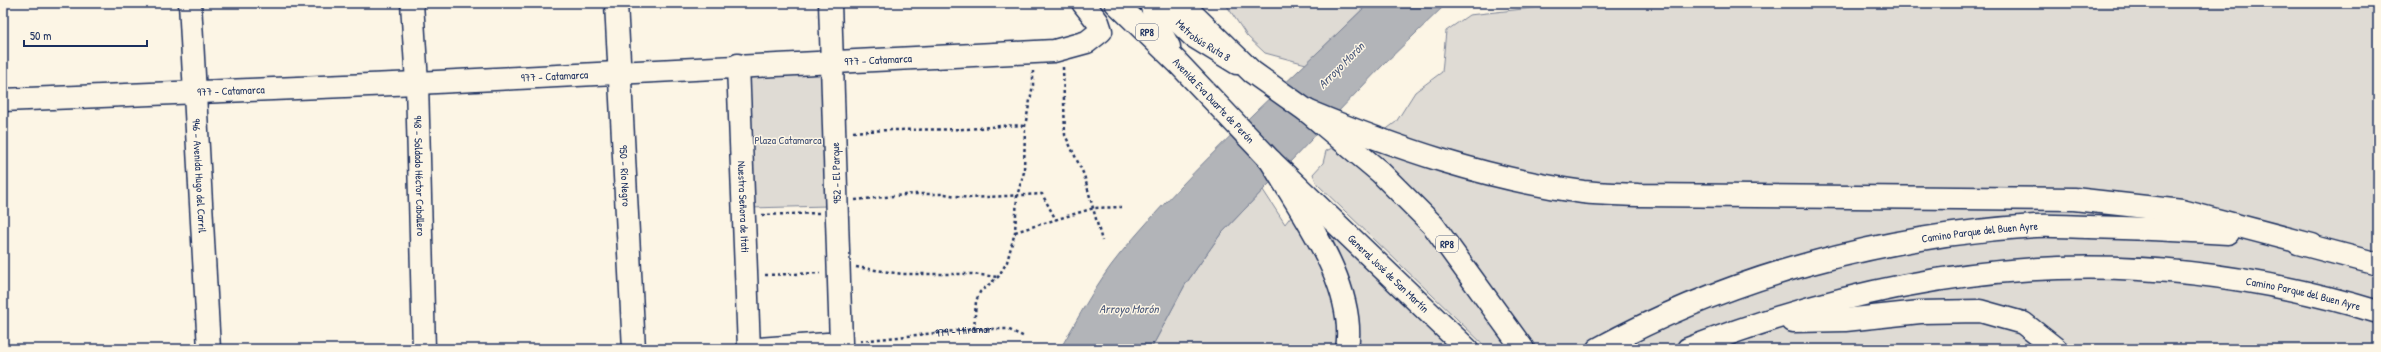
<svg xmlns="http://www.w3.org/2000/svg" width="2381" height="352" viewBox="0 0 2381 352" font-family="'Patrick Hand',sans-serif">
  <rect width="100%" height="100%" fill="#fcf5e5"/>
  <filter id="ink" filterUnits="userSpaceOnUse"><feTurbulence type="fractalNoise" baseFrequency=".025" numOctaves="2"/><feDisplacementMap in="SourceGraphic" scale="8" xChannelSelector="R" yChannelSelector="G"/><feConvolveMatrix kernelMatrix="1 2 1 2 8 2 1 2 1" color-interpolation-filters="sRGB"/></filter>
  <g filter="url(#ink)">
    <!-- green -->
    <g fill="#dfdbd4" stroke="#7d8599">
      <polygon points="1225,3 1369,3 1306,64 1265,53 1247,36"/>
      <polygon points="1554,3 2378,3 2378,349 1523,349 1460,260 1356,152 1396,122 1415,92 1442,72 1446,31 1469,15 1550,6"/>
      <polygon points="826,72 828,206 750,208 747,73"/>
      <path d="M1332 148C1362 171 1392 195 1417 222 1453 261 1481 306 1511 349H1488L1317 184 1313 174 1323 163 1326 151Z"/>
      <polygon points="1263,190 1285,224 1298,207 1311,197 1467,349 1151,349 1185,285 1220,235"/>
    </g>
    <!-- water -->
    <path fill="#b2b4b8" stroke="#767f94" d="M1369 3H1447L1382 66 1220 235 1185 285 1151 349H1060C1079 317 1096 283 1120 254 1195 164 1285 85 1369 3Z"/>
    <g fill="none" stroke-linecap="round" stroke-linejoin="round">
      <defs>
        <g id="minor">
          <path id="s2" d="M190 3 209 349"/>
          <path id="s3" d="M412 3 417 83 424 349"/>
          <path id="s4" d="M616 3 634 349"/>
          <path id="s5" d="M1159 3 1193 36 1237 63"/>
          <path id="s6" d="M738 65 749 349"/>
          <path id="s7" d="M3 100 417 83 1054 51 1087 42 1101 31 1098 22 1083 3"/>
          <polyline points="758,349 841,343 830,3"/>
        </g>
        <g id="major">
          <path id="s8" d="M1116 3 1177 62 1271 161 1467 349"/>
          <polyline points="1151,3 1157,26 1169,47"/>
          <polyline points="1181,3 1252,72 1307,111 1380,172 1433,225 1523,349"/>
        </g>
        <g id="highway">
          <path d="M1307 111C1396 148 1487 179 1583 192 1601 194 1620 194 1638 195L2074 199 2182 211 2312 245"/>
          <path d="M1271 161C1302 214 1357 285 1347 349"/>
          <polyline points="2298,243 2378,264"/>
          <polyline points="1793,321 1845,320 1920,312 1980,311 2023,323 2056,349"/>
          <path id="s9" d="M1598 349C1730 276 1885 235 2035 226 2053 225 2070 227 2088 227 2135 228 2181 230 2228 233"/>
          <path id="s10" d="M1688 349C1919 259 2139 239 2378 312"/>
        </g>
      </defs>
      <!-- minor casing -->
      <use href="#minor" stroke="#1b2f5e" stroke-width="25"/>
      <!-- major casing -->
      <use href="#major" stroke="#1b2f5e" stroke-width="25"/>
      <!-- highway casing -->
      <use href="#highway" stroke="#1b2f5e" stroke-width="25"/>
      <!-- path -->
      <g stroke="#1b2f5e" stroke-width="2.5" stroke-dasharray="3 3" stroke-linecap="butt">
        <polyline points="1063,67 1065,135 1084,175 1102,241"/>
        <path d="M853 132C891 129 929 130 967 129 987 128 1005 124 1025 126"/>
        <polyline points="855,200 914,194 945,194 969,198 1042,194 1056,220"/>
        <polyline points="762,215 819,213"/>
        <polyline points="1015,232 1094,208 1121,207"/>
        <polyline points="856,267 902,274 972,274 998,277"/>
        <polyline points="765,275 820,273"/>
        <polyline points="974,329 976,301 980,292 998,277 1007,262 1015,232 1017,196 1024,172 1025,126 1033,85 1033,71"/>
        <path id="s1" d="M860 341 974 329H1007L1025 337"/>
      </g>
      <!-- minor -->
      <use href="#minor" stroke="#fcf5e5" stroke-width="22"/>
      <!-- major -->
      <use href="#major" stroke="#fcf5e5" stroke-width="22"/>
      <!-- highway -->
      <use href="#highway" stroke="#fcf5e5" stroke-width="22"/>
    </g>
  </g>
  <g text-anchor="middle" dominant-baseline="central" stroke-width="3" stroke-linejoin="round" paint-order="stroke">
    <!-- shield labels -->
    <g fill="#fcf5e5" stroke="#5e6a86" stroke-width="1">
      <rect x="1136" y="24" width="22" height="16" rx="3"/>
      <rect x="1436" y="236" width="22" height="16" rx="3"/>
    </g>
    <g font-size="10" font-weight="bold" fill="#1b2f5e">
      <text x="1147" y="32">RP8</text>
      <text x="1447" y="244">RP8</text>
    </g>
    <!-- street labels -->
    <g font-size="11" fill="#1b2f5e" stroke="#fcf5e5">
      <text stroke="none"><textPath href="#s5" startOffset="58">Metrobús Ruta 8</textPath></text>
      <text stroke="none"><textPath href="#s7" startOffset="876">977 - Catamarca</textPath></text>
      <text stroke="none"><textPath href="#s7" startOffset="552">977 - Catamarca</textPath></text>
      <text stroke="none"><textPath href="#s7" startOffset="228">977 - Catamarca</textPath></text>
      <text stroke="none"><textPath href="#s8" startOffset="138">Avenida Eva Duarte de Perón</textPath></text>
      <text transform="translate(836 173) rotate(-92)">952 - El Parque</text>
      <text stroke="none"><textPath href="#s2" startOffset="173">946 - Avenida Hugo del Carril</textPath></text>
      <text stroke="none"><textPath href="#s3" startOffset="173">948 - Soldado Héctor Caballero</textPath></text>
      <text stroke="none"><textPath href="#s4" startOffset="173">950 - Río Negro</textPath></text>
      <text stroke="none"><textPath href="#s6" startOffset="142">Nuestra Señora de Itati</textPath></text>
      <text stroke="none"><textPath href="#s9" startOffset="402">Camino Parque del Buen Ayre</textPath></text>
      <text stroke="none"><textPath href="#s8" startOffset="384">General José de San Martín</textPath></text>
      <text stroke="none"><textPath href="#s10" startOffset="628">Camino Parque del Buen Ayre</textPath></text>
      <text stroke="none"><textPath href="#s1" startOffset="104">979 - Miramar</textPath></text>
    </g>
    <!-- park labels -->
    <g font-size="11" fill="#425176" stroke="#fcf5e5">
      <text x="788" y="140">Plaza Catamarca</text>
    </g>
    <!-- water labels -->
    <g font-size="12" font-style="italic" fill="#485779" stroke="#fcf5e5">
      <text transform="translate(1341 65) rotate(-45)">Arroyo Morón</text>
      <text x="1129" y="308">Arroyo Morón</text>
    </g>
  </g>
  <!-- margin -->
  <rect width="2381" height="352" fill="none" stroke="#fcf5e5" stroke-width="16"/>
  <rect x="8" y="8" width="2365" height="336" fill="none" stroke="#1b2f5e" stroke-width="1.5" filter="url(#ink)"/>
  <!-- scale -->
  <path d="M24 40v6h123v-6" fill="none" stroke="#1b2f5e" stroke-width="2"/>
  <text x="30" y="40" font-size="12" fill="#1b2f5e" stroke="#fcf5e5" stroke-width="3" paint-order="stroke">50 m</text>
</svg>
